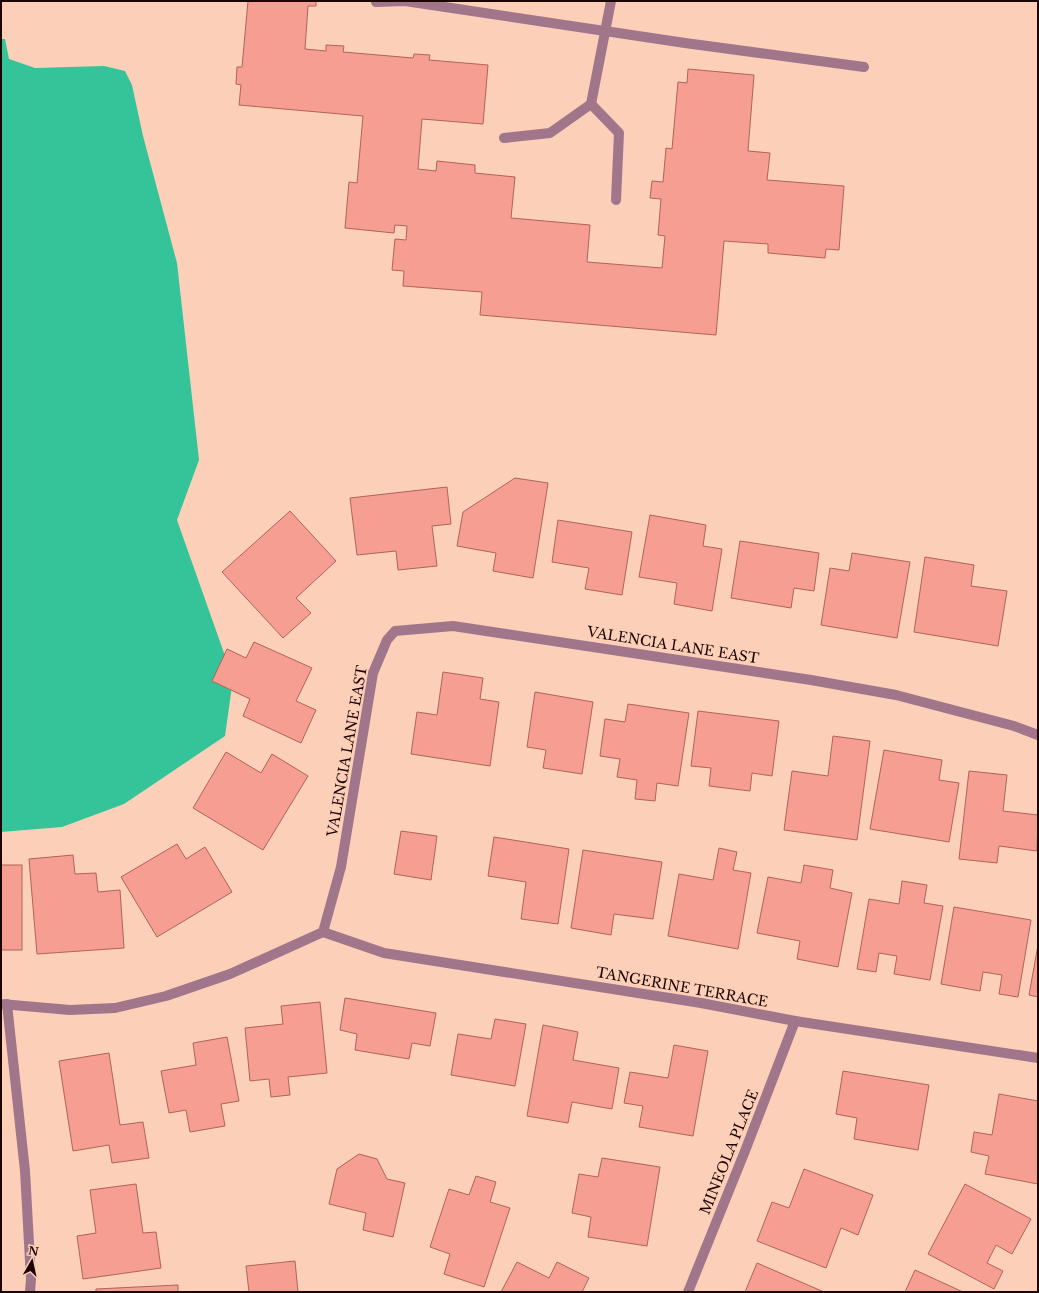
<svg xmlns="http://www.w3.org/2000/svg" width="1039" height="1293" viewBox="0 0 1039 1293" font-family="'Libre Baskerville',serif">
  <rect width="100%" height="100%" fill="#fccfb8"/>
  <!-- water -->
  <polygon fill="#35c49a" points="1,39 5,39 9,59 35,68 104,66 125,71 132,85 143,136 177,263 199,460 177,520 224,653 232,686 225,736 124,804 62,827 1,832"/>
  <!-- building -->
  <g fill="#f69e91" stroke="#b06359">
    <polygon points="248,1 316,1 316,6 308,6 305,49 326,51 326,45 344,46 343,52 413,58 414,54 430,55 429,60 488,65 483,124 422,119 418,169 436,171 437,161 475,165 475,173 515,177 511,218 590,225 587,262 662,268 665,236 658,235 661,199 650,198 652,181 663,182 666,148 672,149 678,82 687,83 688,69 754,75 748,151 770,153 767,180 844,186 839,250 826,249 825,258 768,253 768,244 724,241 716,335 480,315 482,292 403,286 404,271 392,270 395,239 406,240 407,226 395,225 394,233 345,228 349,182 357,183 363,116 239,105 241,85 236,84 237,67 242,67"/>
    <polygon points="515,478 548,483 533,578 493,571 496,553 457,546 463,512"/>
    <polygon points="447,487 451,524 432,526 437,566 398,570 396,551 357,555 350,498"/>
    <polygon points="290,511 336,561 296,598 311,613 283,638 222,572"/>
    <polygon points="650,515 706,525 703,546 722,549 712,611 674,604 677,583 639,577"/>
    <polygon points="558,520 632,532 622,595 585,589 589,568 552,562"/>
    <polygon points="740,541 819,553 814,591 794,588 791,608 731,598"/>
    <polygon points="852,553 910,562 897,638 821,625 830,568 849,571"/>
    <polygon points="925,557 974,565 971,586 1007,591 998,646 914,632"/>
    <polygon points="254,642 312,668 296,701 316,710 301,743 243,716 250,699 212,681 227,649 246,658"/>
    <polygon points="443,672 483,678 480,699 499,702 490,766 411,754 417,712 437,715"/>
    <polygon points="535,692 593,702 582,774 543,768 546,750 527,747"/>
    <polygon points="628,704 689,713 678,786 657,783 655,801 635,799 637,780 617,777 620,759 600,756 605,719 625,722"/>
    <polygon points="698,711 779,721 772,776 752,773 750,791 709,786 711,768 691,766"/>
    <polygon points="833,736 870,741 857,840 784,830 792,771 828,776"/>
    <polygon points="884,750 942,760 939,780 959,783 949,842 870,829"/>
    <polygon points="226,752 261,773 272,754 308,776 263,850 193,808"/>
    <polygon points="969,771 1007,775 1003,811 1038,815 1037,851 999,846 997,863 959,859"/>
    <polygon points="401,831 437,836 431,880 394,874"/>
    <polygon points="494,837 569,849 558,924 521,919 526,882 488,876"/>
    <polygon points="177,844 186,859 205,847 232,892 157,937 121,877"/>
    <polygon points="719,848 737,852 733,870 751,873 738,949 668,936 679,874 713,880"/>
    <polygon points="583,850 662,862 653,919 614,914 611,935 571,928"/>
    <polygon points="73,855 75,874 96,873 98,892 120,890 124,948 37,954 29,859"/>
    <rect x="1" y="865" width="21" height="85"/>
    <polygon points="804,865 833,870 830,888 852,893 838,967 797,959 800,941 757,933 768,877 801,883"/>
    <polygon points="902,881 927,885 924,903 943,906 930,980 894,974 897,956 879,953 876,972 857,969 869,899 899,904"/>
    <polygon points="954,907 1031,920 1018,997 999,994 1002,975 983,972 980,991 941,984"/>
    <polygon points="1038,945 1038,997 1029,995"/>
    <polygon points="345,998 436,1013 430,1046 412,1043 409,1059 355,1050 357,1034 340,1030"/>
    <polygon points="320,1002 327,1073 288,1077 290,1095 271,1097 269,1079 250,1081 245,1028 283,1024 281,1006"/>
    <polygon points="495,1019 526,1024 515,1086 451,1075 458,1034 491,1039"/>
    <polygon points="543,1025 578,1032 573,1060 619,1068 612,1109 572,1102 568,1123 527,1116"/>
    <polygon points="227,1037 239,1101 221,1104 225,1126 190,1132 186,1110 169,1113 161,1071 196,1065 193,1043"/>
    <polygon points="674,1045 708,1051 693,1136 639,1127 643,1106 624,1103 630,1072 668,1078"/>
    <polygon points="109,1053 120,1125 143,1122 149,1158 112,1163 109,1145 73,1151 59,1061"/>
    <polygon points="843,1071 929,1085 918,1150 854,1139 857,1118 836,1114"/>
    <polygon points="999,1094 1038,1101 1038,1184 985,1174 989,1156 971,1152 974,1132 992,1135"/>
    <polygon points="359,1154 377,1159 387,1179 405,1183 393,1237 363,1230 366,1213 329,1204 337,1169"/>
    <polygon points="602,1158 660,1167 647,1246 588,1237 591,1217 572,1213 579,1174 598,1177"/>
    <polygon points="804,1169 873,1195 858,1235 841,1228 826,1268 757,1241 772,1202 789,1208"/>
    <polygon points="476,1176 496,1182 490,1202 510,1208 484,1287 444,1274 450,1254 430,1247 449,1189 469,1195"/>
    <polygon points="136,1184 143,1233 156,1232 161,1268 83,1279 77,1236 96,1233 90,1190"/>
    <polygon points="965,1184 1031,1219 1012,1254 996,1245 987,1263 1003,1271 994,1289 928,1254"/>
    <polygon points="295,1261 298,1292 249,1292 246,1266"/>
    <polygon points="517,1262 549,1278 557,1262 589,1278 582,1292 501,1292"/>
    <polygon points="757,1263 824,1292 745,1292"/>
    <polygon points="915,1270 963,1292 905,1292"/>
    <polygon points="178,1285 178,1292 96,1292 96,1289"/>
  </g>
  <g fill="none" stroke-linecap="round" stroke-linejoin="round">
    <!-- minor -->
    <g stroke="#a1768a" stroke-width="10">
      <polyline points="611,1 591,104 619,133 616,200"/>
      <polyline points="376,2 405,1 685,43 864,67"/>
      <polyline points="504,138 550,133 591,104"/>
      <polyline points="323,932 384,953 701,1003 795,1021 1038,1058"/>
      <polyline points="1,1004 70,1010 115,1008 166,996 230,974 323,932 341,867 373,673 387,640 395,631 453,626 811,680 896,695 1014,726 1038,735"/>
      <polyline points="7,1004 25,1171 31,1279 30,1292"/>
      <polyline points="688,1292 745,1151 795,1021"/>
    </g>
  </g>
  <g text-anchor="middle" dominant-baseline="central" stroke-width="3.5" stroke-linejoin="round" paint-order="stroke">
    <!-- street labels -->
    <g font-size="14" fill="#1c0400" stroke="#fccfb8">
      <text transform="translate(673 645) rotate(9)">VALENCIA LANE EAST</text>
      <text transform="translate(347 751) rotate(-80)">VALENCIA LANE EAST</text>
      <text transform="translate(682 987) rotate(10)">TANGERINE TERRACE</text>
      <text transform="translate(729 1152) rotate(-68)">MINEOLA PLACE</text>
    </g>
  </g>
  <!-- border -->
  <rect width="1039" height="1293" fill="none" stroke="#1c0400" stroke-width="4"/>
  <!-- north arrow -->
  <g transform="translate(32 1261) rotate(9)" stroke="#fccfb8" stroke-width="3" paint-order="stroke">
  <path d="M0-3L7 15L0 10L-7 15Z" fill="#1c0400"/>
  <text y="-6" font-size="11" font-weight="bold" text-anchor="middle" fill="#1c0400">N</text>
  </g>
</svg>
